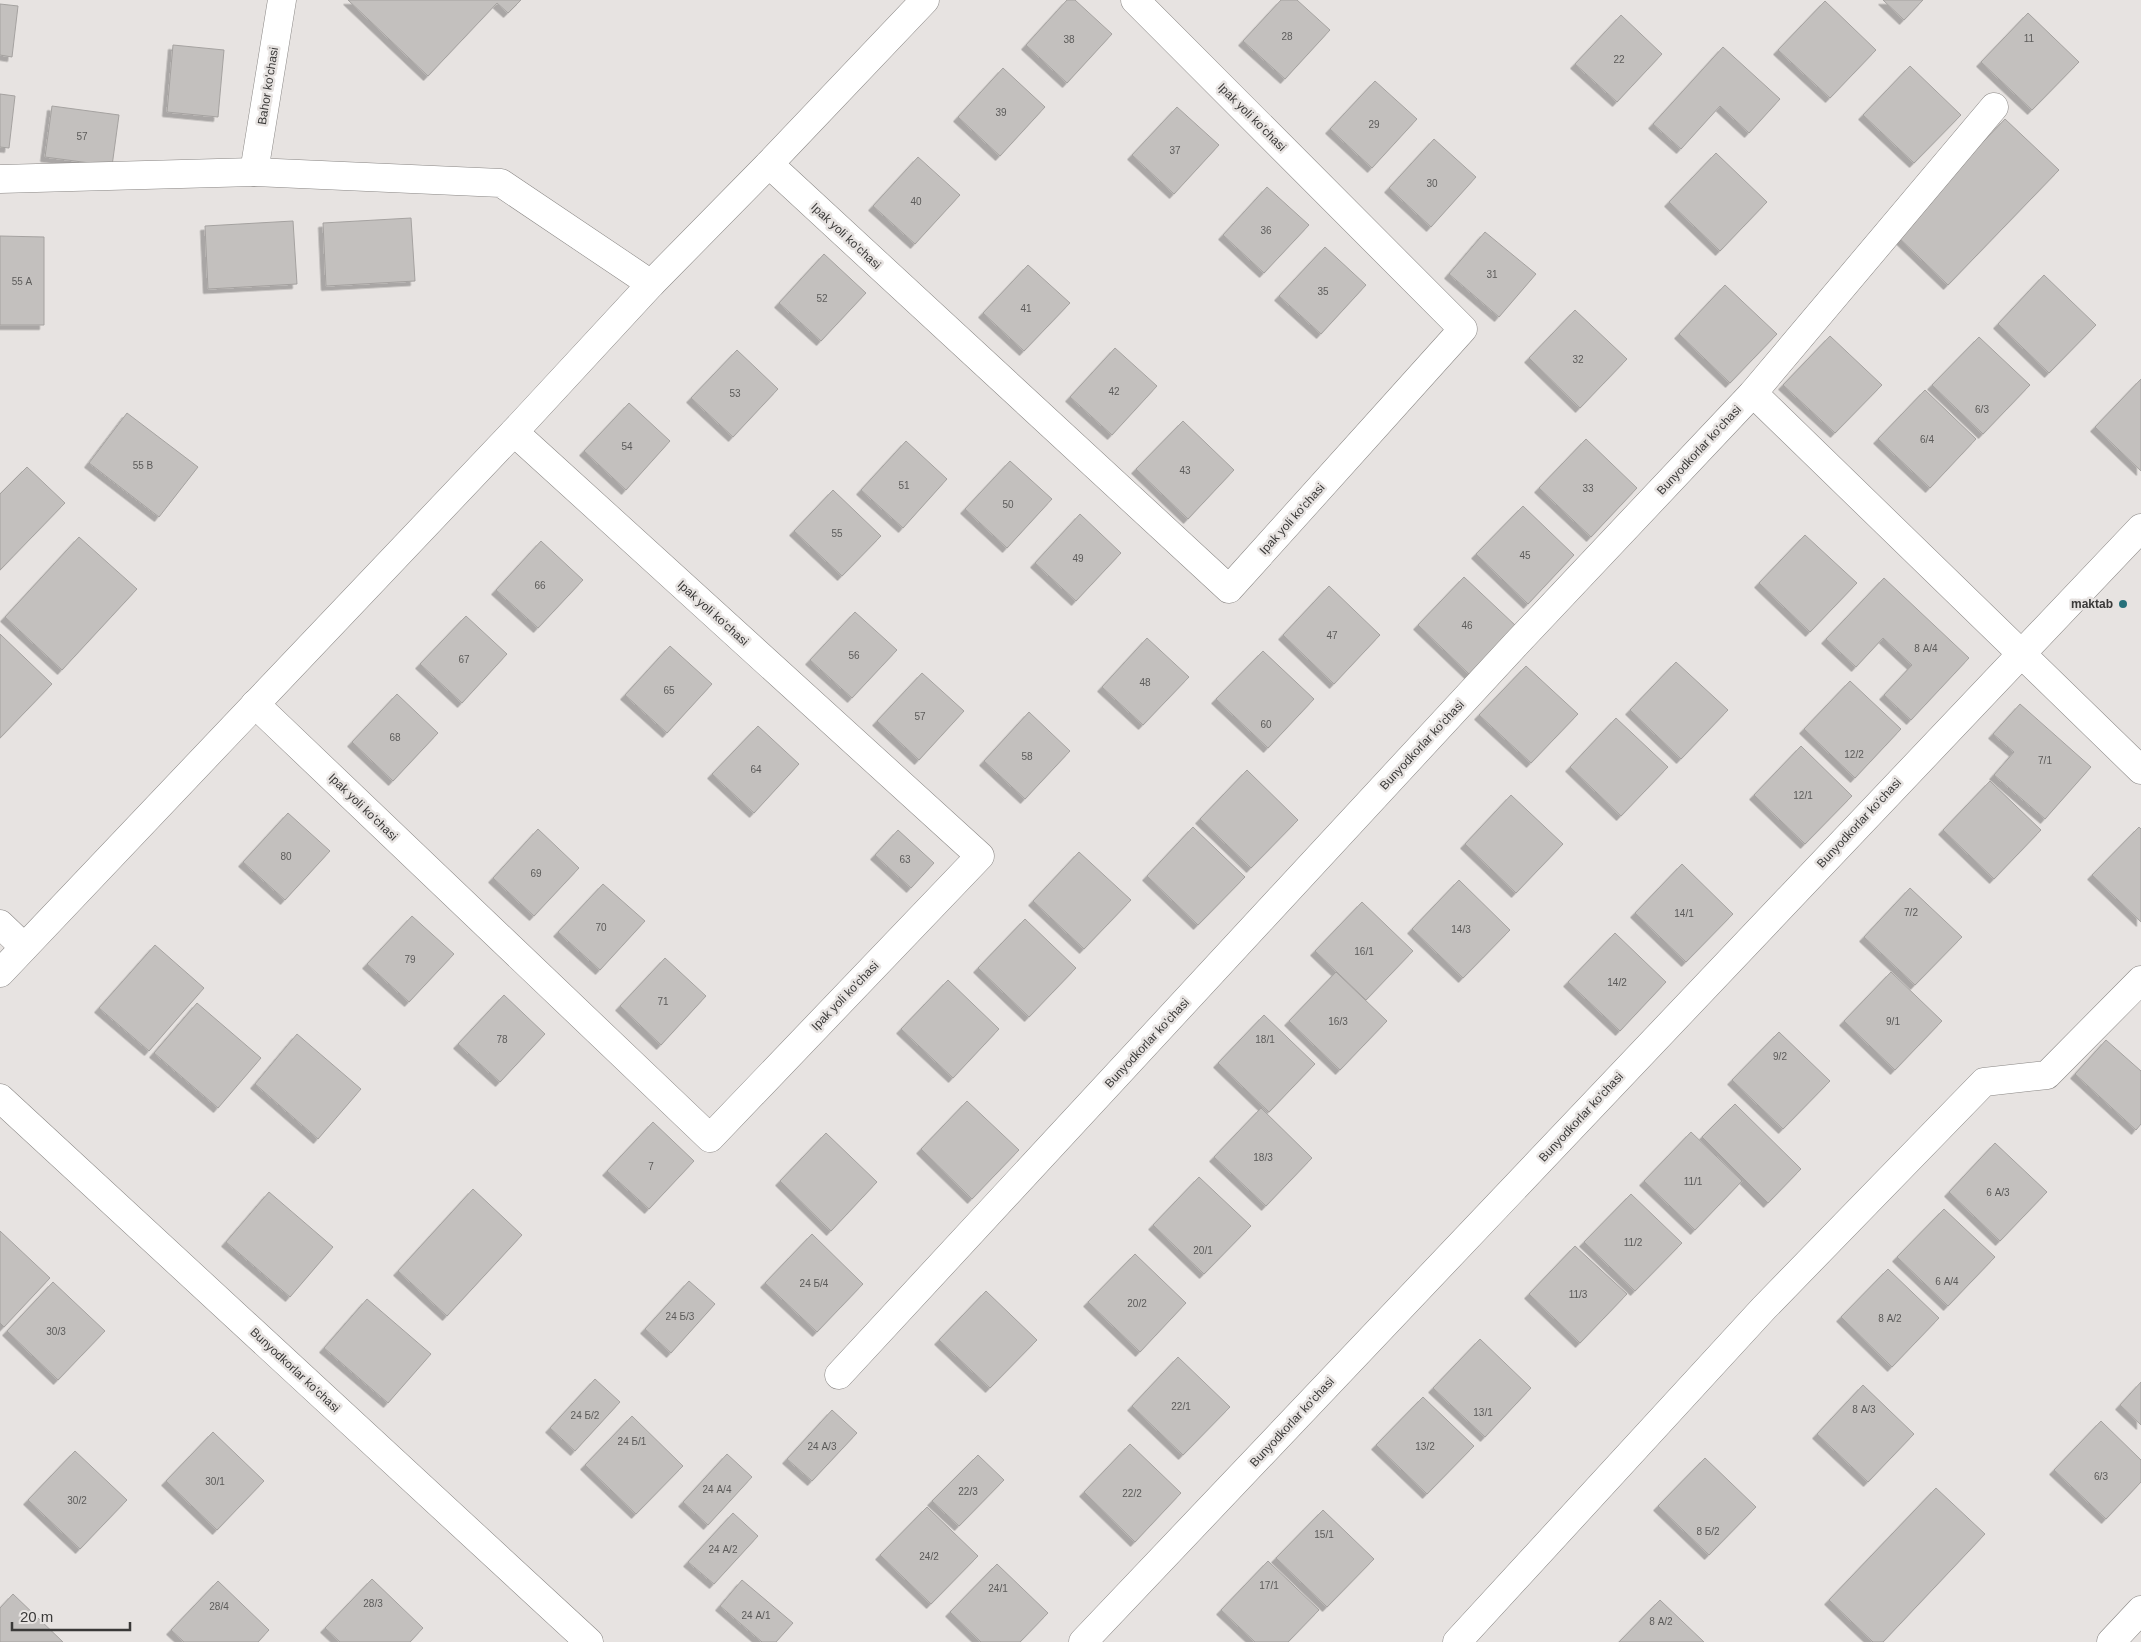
<svg xmlns="http://www.w3.org/2000/svg" width="2141" height="1642" viewBox="0 0 2141 1642" font-family="Helvetica,sans-serif">
  <defs>
    <filter id="shadow"><feDropShadow dx="-4.5" dy="4.5" stdDeviation="0" flood-color="#0004"/></filter>
  </defs>
  <rect width="100%" height="100%" fill="#e7e3e1"/>
  <!-- building -->
  <g fill="#c3c0be" stroke="#a5a2a0" filter="url(#shadow)">
    <polygon points="348,0 521,0 508,13 497,3 428,76"/>
    <polygon points="1067,0 1075,0 1112,34 1067,83 1026,45"/>
    <polygon points="1281,0 1297,0 1330,30 1285,79 1243,41"/>
    <polygon points="1883,0 1923,0 1904,20"/>
    <polygon points="1825,1 1876,50 1830,98 1778,50"/>
    <polygon points="0,4 18,6 12,57 0,55"/>
    <polygon points="2028,13 2079,62 2032,110 1981,62"/>
    <polygon points="1621,15 1662,54 1617,102 1575,64"/>
    <polygon points="173,45 224,50 218,117 167,112"/>
    <polygon points="1723,47 1780,99 1749,133 1720,106 1681,149 1653,124"/>
    <polygon points="1910,66 1961,115 1914,163 1863,115"/>
    <polygon points="1003,68 1045,107 1000,156 958,117"/>
    <polygon points="1375,81 1417,119 1372,168 1330,129"/>
    <polygon points="0,94 15,96 9,148 0,147"/>
    <polygon points="52,106 119,115 112,166 45,157"/>
    <polygon points="1177,107 1219,145 1174,194 1132,155"/>
    <polygon points="2005,119 2059,170 1948,285 1895,234"/>
    <polygon points="1434,139 1476,177 1431,227 1389,188"/>
    <polygon points="1716,153 1767,202 1720,251 1669,202"/>
    <polygon points="918,157 960,195 915,244 873,206"/>
    <polygon points="1267,187 1309,225 1264,273 1223,235"/>
    <polygon points="411,218 415,281 326,286 323,223"/>
    <polygon points="293,221 297,284 208,289 205,226"/>
    <polygon points="1485,232 1536,274 1499,317 1449,274"/>
    <polygon points="0,236 44,237 44,325 0,325"/>
    <polygon points="1325,247 1366,285 1321,334 1279,296"/>
    <polygon points="824,254 866,293 821,341 779,303"/>
    <polygon points="1028,265 1070,303 1024,351 983,313"/>
    <polygon points="2044,275 2096,325 2049,373 1998,324"/>
    <polygon points="1725,285 1777,334 1730,383 1679,334"/>
    <polygon points="1575,310 1627,359 1580,408 1529,358"/>
    <polygon points="1830,336 1882,385 1835,433 1783,385"/>
    <polygon points="1979,337 2030,385 1983,434 1932,385"/>
    <polygon points="1115,348 1157,386 1112,435 1070,397"/>
    <polygon points="737,350 778,389 733,437 691,398"/>
    <polygon points="2141,379 2141,471 2095,427"/>
    <polygon points="1925,390 1976,439 1930,488 1878,439"/>
    <polygon points="629,403 670,441 626,490 584,451"/>
    <polygon points="127,413 198,467 159,517 89,463"/>
    <polygon points="1183,421 1234,470 1188,519 1136,469"/>
    <polygon points="1586,439 1637,488 1591,537 1539,488"/>
    <polygon points="906,441 947,479 903,528 861,490"/>
    <polygon points="1010,461 1052,499 1007,548 965,509"/>
    <polygon points="27,467 65,503 0,570 0,494"/>
    <polygon points="833,490 881,536 842,576 794,531"/>
    <polygon points="1523,506 1574,555 1528,604 1476,554"/>
    <polygon points="1080,514 1121,553 1076,601 1035,563"/>
    <polygon points="1805,535 1857,583 1810,632 1759,583"/>
    <polygon points="79,537 137,589 62,670 5,617"/>
    <polygon points="541,541 583,580 538,628 496,590"/>
    <polygon points="1464,577 1516,626 1469,674 1418,625"/>
    <polygon points="1884,578 1969,658 1911,720 1884,695 1912,665 1883,638 1856,667 1826,639"/>
    <polygon points="1329,586 1380,635 1334,684 1283,635"/>
    <polygon points="855,612 897,650 852,698 810,660"/>
    <polygon points="466,616 507,654 462,703 420,664"/>
    <polygon points="0,634 52,684 0,738"/>
    <polygon points="1147,638 1189,677 1143,725 1102,687"/>
    <polygon points="670,646 712,684 667,733 625,695"/>
    <polygon points="1263,651 1314,699 1268,748 1216,699"/>
    <polygon points="1676,662 1728,710 1681,759 1630,710"/>
    <polygon points="1526,666 1578,714 1531,763 1479,715"/>
    <polygon points="922,673 964,711 919,760 877,721"/>
    <polygon points="1850,681 1901,729 1855,778 1804,729"/>
    <polygon points="397,694 438,733 393,781 352,742"/>
    <polygon points="2020,704 2091,767 2045,819 1994,775 2014,752 1993,734"/>
    <polygon points="1029,712 1070,751 1025,799 984,761"/>
    <polygon points="1616,718 1668,767 1621,816 1570,767"/>
    <polygon points="758,726 799,764 754,813 712,774"/>
    <polygon points="1801,746 1852,796 1805,844 1754,795"/>
    <polygon points="1247,770 1298,820 1251,868 1200,819"/>
    <polygon points="1990,781 2041,830 1994,879 1943,830"/>
    <polygon points="1511,795 1563,844 1516,893 1465,844"/>
    <polygon points="288,813 330,851 285,900 243,862"/>
    <polygon points="1193,827 1245,877 1198,925 1147,876"/>
    <polygon points="2139,827 2141,829 2141,922 2092,875"/>
    <polygon points="538,829 579,868 534,916 493,878"/>
    <polygon points="898,830 934,863 911,888 875,855"/>
    <polygon points="1079,852 1131,900 1084,949 1033,901"/>
    <polygon points="1682,864 1733,914 1686,962 1635,913"/>
    <polygon points="1459,880 1510,930 1463,978 1412,929"/>
    <polygon points="603,884 645,921 600,970 558,932"/>
    <polygon points="1910,888 1962,937 1915,985 1864,937"/>
    <polygon points="1362,902 1413,951 1366,1000 1315,951"/>
    <polygon points="412,916 454,954 409,1002 367,964"/>
    <polygon points="1025,919 1076,968 1029,1017 978,968"/>
    <polygon points="1615,933 1666,982 1620,1031 1568,982"/>
    <polygon points="155,945 204,988 149,1051 99,1008"/>
    <polygon points="665,958 706,996 661,1045 620,1006"/>
    <polygon points="1336,972 1387,1021 1340,1070 1289,1021"/>
    <polygon points="1891,972 1942,1021 1895,1070 1844,1021"/>
    <polygon points="948,980 999,1029 953,1078 901,1029"/>
    <polygon points="504,995 545,1034 500,1082 458,1044"/>
    <polygon points="197,1003 261,1058 218,1108 154,1053"/>
    <polygon points="1264,1015 1315,1064 1269,1112 1218,1063"/>
    <polygon points="1779,1032 1830,1081 1783,1129 1732,1080"/>
    <polygon points="297,1034 361,1089 318,1139 255,1084"/>
    <polygon points="2106,1040 2141,1071 2141,1124 2136,1130 2075,1074"/>
    <polygon points="967,1101 1019,1150 972,1199 921,1149"/>
    <polygon points="1735,1104 1801,1169 1768,1203 1702,1137"/>
    <polygon points="1261,1108 1312,1158 1266,1206 1214,1157"/>
    <polygon points="653,1122 694,1161 649,1209 607,1171"/>
    <polygon points="1691,1132 1742,1181 1695,1230 1644,1181"/>
    <polygon points="826,1133 877,1182 831,1231 780,1181"/>
    <polygon points="1995,1143 2047,1192 2000,1241 1949,1192"/>
    <polygon points="1199,1177 1251,1226 1204,1274 1153,1225"/>
    <polygon points="473,1189 522,1235 447,1316 398,1271"/>
    <polygon points="269,1192 333,1247 290,1297 226,1242"/>
    <polygon points="1631,1194 1682,1243 1635,1291 1584,1242"/>
    <polygon points="1944,1209 1995,1257 1948,1306 1897,1257"/>
    <polygon points="0,1231 50,1278 4,1327 0,1323"/>
    <polygon points="812,1234 863,1284 817,1332 765,1283"/>
    <polygon points="1575,1246 1627,1294 1580,1343 1529,1294"/>
    <polygon points="1135,1254 1186,1303 1140,1352 1088,1302"/>
    <polygon points="1888,1269 1939,1318 1892,1367 1841,1317"/>
    <polygon points="689,1281 715,1304 671,1353 645,1329"/>
    <polygon points="53,1282 105,1331 58,1380 7,1331"/>
    <polygon points="986,1291 1037,1340 990,1388 939,1340"/>
    <polygon points="367,1299 431,1354 388,1403 324,1348"/>
    <polygon points="1480,1339 1531,1388 1485,1437 1433,1388"/>
    <polygon points="1178,1357 1230,1407 1183,1455 1132,1406"/>
    <polygon points="595,1379 620,1402 575,1451 550,1428"/>
    <polygon points="2141,1382 2141,1425 2120,1405"/>
    <polygon points="1863,1385 1914,1434 1868,1482 1817,1434"/>
    <polygon points="1423,1397 1474,1446 1427,1494 1376,1445"/>
    <polygon points="832,1410 857,1433 812,1481 787,1459"/>
    <polygon points="632,1416 683,1466 636,1514 585,1465"/>
    <polygon points="2101,1421 2141,1460 2141,1482 2106,1519 2054,1470"/>
    <polygon points="213,1432 264,1481 217,1530 166,1481"/>
    <polygon points="1130,1444 1181,1493 1135,1542 1084,1492"/>
    <polygon points="75,1451 127,1500 80,1549 28,1500"/>
    <polygon points="727,1454 752,1477 708,1525 683,1502"/>
    <polygon points="978,1455 1004,1480 959,1526 932,1501"/>
    <polygon points="1705,1458 1756,1507 1709,1555 1658,1506"/>
    <polygon points="1936,1488 1985,1534 1883,1642 1873,1642 1829,1600"/>
    <polygon points="927,1507 978,1556 931,1604 880,1555"/>
    <polygon points="1323,1510 1374,1559 1327,1607 1276,1558"/>
    <polygon points="733,1513 758,1536 714,1584 688,1562"/>
    <polygon points="1268,1561 1319,1610 1288,1642 1255,1642 1221,1610"/>
    <polygon points="997,1564 1048,1613 1020,1642 981,1642 950,1612"/>
    <polygon points="372,1579 423,1628 410,1642 340,1642 325,1628"/>
    <polygon points="742,1580 793,1623 776,1642 762,1642 720,1606"/>
    <polygon points="218,1581 269,1630 258,1642 184,1642 171,1630"/>
    <polygon points="13,1594 63,1642 0,1642 0,1608"/>
    <polygon points="1660,1600 1704,1642 1619,1642"/>
  </g>
  <g fill="none" stroke-linecap="round" stroke-linejoin="round">
    <defs>
      <g id="minor">
        <polyline points="769,164 1229,589 1463,329 1135,0"/>
        <polyline points="254,172 282,0"/>
        <polyline points="0,179 254,172 501,183 651,284"/>
        <polyline points="1753,393 2141,770"/>
        <polyline points="255,704 710,1138 980,856 514,432"/>
        <polyline points="0,924 24,947"/>
        <polyline points="0,973 514,432 651,284 769,164 925,0"/>
        <polyline points="0,1098 589,1642"/>
        <polyline points="839,1375 1516,644 1753,393 1994,107"/>
        <polyline points="1083,1642 2141,528"/>
        <polyline points="1457,1642 1764,1308 1984,1082 2047,1075 2141,980"/>
        <polyline points="2111,1642 2141,1610"/>
      </g>
    </defs>
    <!-- minor casing -->
    <use href="#minor" stroke="#898684" stroke-width="29"/>
    <!-- minor -->
    <use href="#minor" stroke="#fff" stroke-width="28"/>
  </g>
  <!-- markers -->
  <circle fill="#27707a" stroke="#e7e3e1" stroke-width="2" cx="2123" cy="604" r="5"/>
  <g text-anchor="middle" dominant-baseline="central" stroke-width="5" stroke-linejoin="round" paint-order="stroke">
    <!-- number labels -->
    <g font-size="10" fill="#5c5b5a">
      <text x="1287" y="36">28</text>
      <text x="2029" y="38">11</text>
      <text x="1069" y="39">38</text>
      <text x="1619" y="59">22</text>
      <text x="1001" y="112">39</text>
      <text x="1374" y="124">29</text>
      <text x="82" y="136">57</text>
      <text x="1175" y="150">37</text>
      <text x="1432" y="183">30</text>
      <text x="916" y="201">40</text>
      <text x="1266" y="230">36</text>
      <text x="1492" y="274">31</text>
      <text x="22" y="281">55 А</text>
      <text x="1323" y="291">35</text>
      <text x="822" y="298">52</text>
      <text x="1026" y="308">41</text>
      <text x="1578" y="359">32</text>
      <text x="1114" y="391">42</text>
      <text x="735" y="393">53</text>
      <text x="1982" y="409">6/3</text>
      <text x="1927" y="439">6/4</text>
      <text x="627" y="446">54</text>
      <text x="143" y="465">55 В</text>
      <text x="1185" y="470">43</text>
      <text x="904" y="485">51</text>
      <text x="1588" y="488">33</text>
      <text x="1008" y="504">50</text>
      <text x="837" y="533">55</text>
      <text x="1525" y="555">45</text>
      <text x="1078" y="558">49</text>
      <text x="540" y="585">66</text>
      <text x="1467" y="625">46</text>
      <text x="1332" y="635">47</text>
      <text x="1926" y="648">8 А/4</text>
      <text x="854" y="655">56</text>
      <text x="464" y="659">67</text>
      <text x="1145" y="682">48</text>
      <text x="669" y="690">65</text>
      <text x="920" y="716">57</text>
      <text x="1266" y="724">60</text>
      <text x="395" y="737">68</text>
      <text x="1854" y="754">12/2</text>
      <text x="1027" y="756">58</text>
      <text x="2045" y="760">7/1</text>
      <text x="756" y="769">64</text>
      <text x="1803" y="795">12/1</text>
      <text x="286" y="856">80</text>
      <text x="905" y="859">63</text>
      <text x="536" y="873">69</text>
      <text x="1911" y="912">7/2</text>
      <text x="1684" y="913">14/1</text>
      <text x="601" y="927">70</text>
      <text x="1461" y="929">14/3</text>
      <text x="1364" y="951">16/1</text>
      <text x="410" y="959">79</text>
      <text x="1617" y="982">14/2</text>
      <text x="663" y="1001">71</text>
      <text x="1338" y="1021">16/3</text>
      <text x="1893" y="1021">9/1</text>
      <text x="502" y="1039">78</text>
      <text x="1265" y="1039">18/1</text>
      <text x="1780" y="1056">9/2</text>
      <text x="1263" y="1157">18/3</text>
      <text x="651" y="1166">7</text>
      <text x="1693" y="1181">11/1</text>
      <text x="1998" y="1192">6 А/3</text>
      <text x="1633" y="1242">11/2</text>
      <text x="1203" y="1250">20/1</text>
      <text x="1947" y="1281">6 А/4</text>
      <text x="814" y="1283">24 Б/4</text>
      <text x="1578" y="1294">11/3</text>
      <text x="1137" y="1303">20/2</text>
      <text x="680" y="1316">24 Б/3</text>
      <text x="1890" y="1318">8 А/2</text>
      <text x="56" y="1331">30/3</text>
      <text x="1181" y="1406">22/1</text>
      <text x="1864" y="1409">8 А/3</text>
      <text x="1483" y="1412">13/1</text>
      <text x="585" y="1415">24 Б/2</text>
      <text x="632" y="1441">24 Б/1</text>
      <text x="822" y="1446">24 А/3</text>
      <text x="1425" y="1446">13/2</text>
      <text x="2101" y="1476">6/3</text>
      <text x="215" y="1481">30/1</text>
      <text x="717" y="1489">24 А/4</text>
      <text x="968" y="1491">22/3</text>
      <text x="1132" y="1493">22/2</text>
      <text x="77" y="1500">30/2</text>
      <text x="1708" y="1531">8 Б/2</text>
      <text x="1324" y="1534">15/1</text>
      <text x="723" y="1549">24 А/2</text>
      <text x="929" y="1556">24/2</text>
      <text x="1269" y="1585">17/1</text>
      <text x="998" y="1588">24/1</text>
      <text x="373" y="1603">28/3</text>
      <text x="219" y="1606">28/4</text>
      <text x="756" y="1615">24 А/1</text>
      <text x="1661" y="1621">8 А/2</text>
    </g>
    <!-- street labels -->
    <g font-size="12" fill="#3a3938" stroke="#e7e3e1">
      <text transform="translate(268 86) rotate(-81)">Bahor ko'chasi</text>
      <text transform="translate(1252 117) rotate(45)">Ipak yoli ko'chasi</text>
      <text transform="translate(846 236) rotate(43)">Ipak yoli ko'chasi</text>
      <text transform="translate(1699 450) rotate(-47)">Bunyodkorlar ko'chasi</text>
      <text transform="translate(1292 519) rotate(-48)">Ipak yoli ko'chasi</text>
      <text transform="translate(713 613) rotate(42)">Ipak yoli ko'chasi</text>
      <text transform="translate(1422 745) rotate(-47)">Bunyodkorlar ko'chasi</text>
      <text transform="translate(363 807) rotate(44)">Ipak yoli ko'chasi</text>
      <text transform="translate(1859 823) rotate(-47)">Bunyodkorlar ko'chasi</text>
      <text transform="translate(845 996) rotate(-46)">Ipak yoli ko'chasi</text>
      <text transform="translate(1147 1043) rotate(-47)">Bunyodkorlar ko'chasi</text>
      <text transform="translate(1581 1117) rotate(-47)">Bunyodkorlar ko'chasi</text>
      <text transform="translate(295 1370) rotate(43)">Bunyodkorlar ko'chasi</text>
      <text transform="translate(1292 1422) rotate(-47)">Bunyodkorlar ko'chasi</text>
    </g>
    <!-- poi labels -->
    <g font-size="12" font-weight="bold" fill="#3a3938" stroke="#e7e3e1" text-anchor="end">
      <text x="2113" y="604">maktab</text>
    </g>
  </g>
  <!-- scale -->
  <path d="M12 1622v8h118v-8" fill="none" stroke="#3a3938" stroke-width="2.5"/>
  <text x="20" y="1622" font-size="15" fill="#3a3938" stroke="#e7e3e1" stroke-width="4" paint-order="stroke">20 m</text>
</svg>
